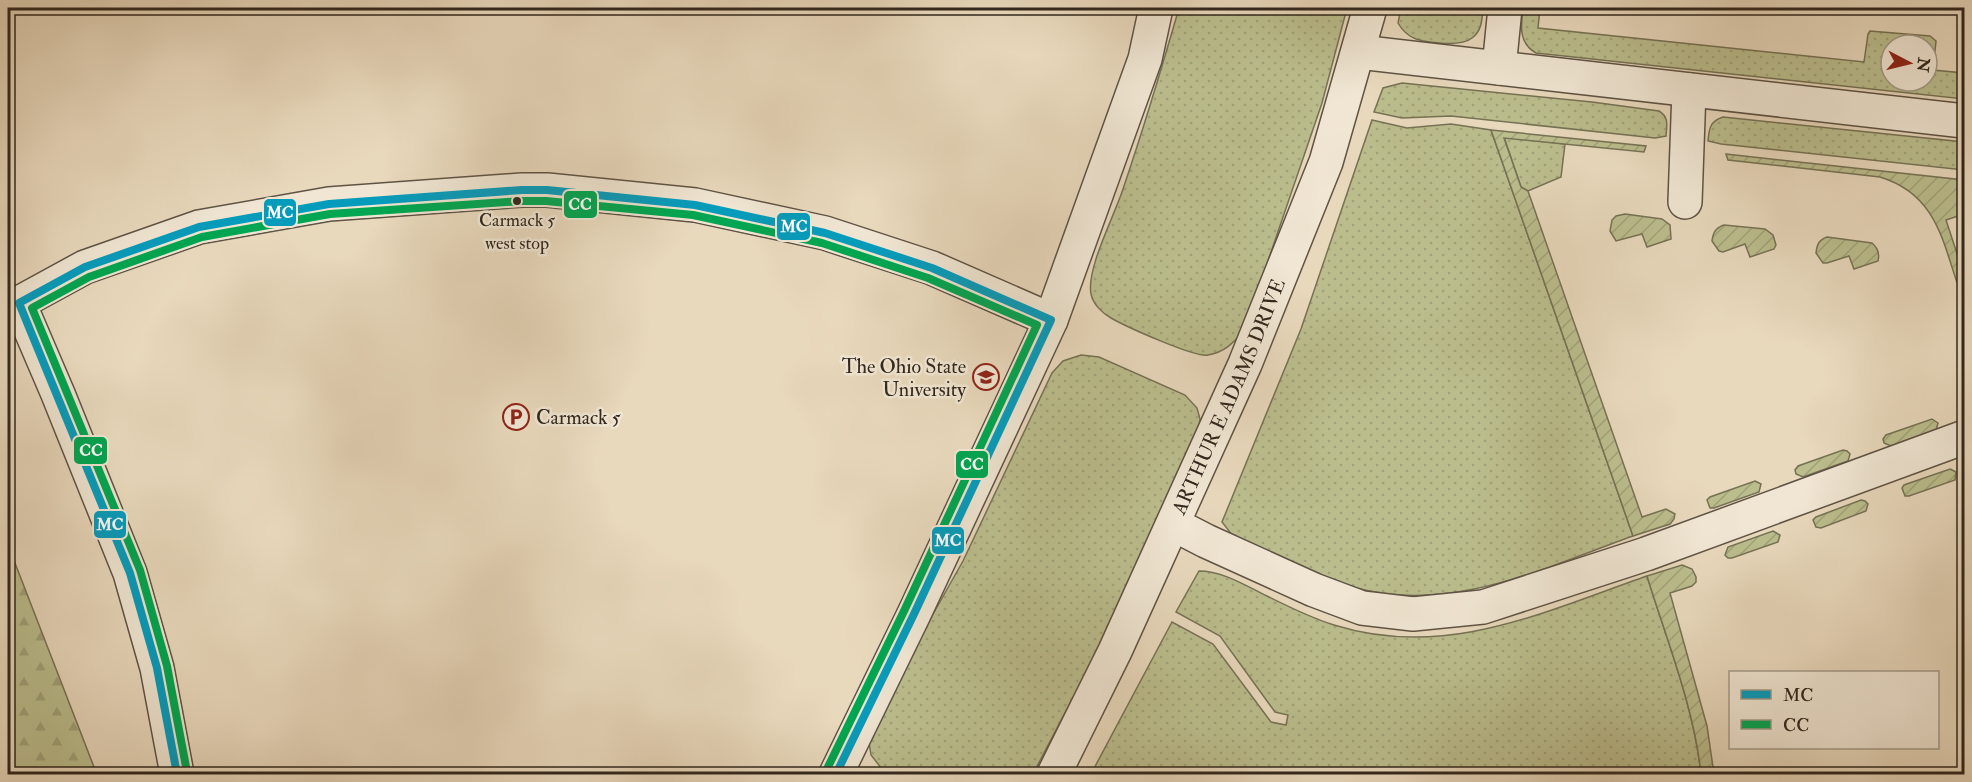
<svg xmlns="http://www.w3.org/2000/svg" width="1972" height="782" viewBox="0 0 1972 782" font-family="'IM FELL Double Pica',serif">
  <defs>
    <pattern id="grass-dots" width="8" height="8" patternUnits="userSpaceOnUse" patternTransform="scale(1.5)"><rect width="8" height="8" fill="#bbbd8d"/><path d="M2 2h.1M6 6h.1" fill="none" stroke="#a1a279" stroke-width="1.8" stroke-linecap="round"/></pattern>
    <pattern id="forest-firs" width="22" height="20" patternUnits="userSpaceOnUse" patternTransform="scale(1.5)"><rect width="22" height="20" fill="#bbbd8d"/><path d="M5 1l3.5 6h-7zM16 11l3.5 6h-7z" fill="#a1a279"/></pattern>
    <pattern id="garden-furrows" width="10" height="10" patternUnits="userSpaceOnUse" patternTransform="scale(1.5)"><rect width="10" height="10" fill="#bbbd8d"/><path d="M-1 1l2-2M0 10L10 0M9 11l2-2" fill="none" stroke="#a1a279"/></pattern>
  </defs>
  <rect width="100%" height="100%" fill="#e8d8bc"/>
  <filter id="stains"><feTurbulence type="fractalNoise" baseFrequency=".00333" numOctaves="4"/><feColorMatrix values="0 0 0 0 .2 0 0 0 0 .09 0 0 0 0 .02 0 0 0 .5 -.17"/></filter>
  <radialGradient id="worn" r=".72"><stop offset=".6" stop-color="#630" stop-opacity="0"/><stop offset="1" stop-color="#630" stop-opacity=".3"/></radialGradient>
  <!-- grass -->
  <g fill="url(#grass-dots)" stroke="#767255" stroke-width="1.5" fill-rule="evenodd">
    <path d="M1179 8H1347L1322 103 1244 331C1233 343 1225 352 1208 355 1195 358 1125 326 1111 318 1102 313 1093 304 1091 294 1086 268 1116 213 1124 186 1144 127 1162 67 1179 8Z"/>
    <path d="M1401 8H1483C1482 19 1482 31 1472 38 1461 47 1429 43 1416 39 1408 36 1402 30 1398 23Z"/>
    <path d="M1523 8H1540L1538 28 1864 62 1868 34 1870 31 1930 36 1936 41 1933 70 1964 73V99L1536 53C1518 43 1521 25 1523 8ZM1891 45H1927V81H1891Z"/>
    <path d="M1402 83 1592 102 1659 111C1669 117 1667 125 1666 136L1655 138 1451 116 1402 118 1374 112 1383 88Z"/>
    <path d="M1723 117 1964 142V170L1721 144 1708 141C1709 129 1710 121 1723 117Z"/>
    <path d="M1372 120 1407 128 1451 124 1491 130 1633 536C1543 568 1450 615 1353 587 1311 575 1272 552 1232 535L1222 522 1301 329Z"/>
    <polygon points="1504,137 1565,144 1561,177 1528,191 1521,187"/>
    <polygon points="1081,355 1099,357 1185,395 1197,408 1200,419 1200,432 1122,604 1033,774 895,774 882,769 871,755 868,736 911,653 963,561 1052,373 1063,361"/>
    <path d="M1199 571C1223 571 1246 586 1267 596 1289 607 1311 618 1334 625 1446 660 1543 612 1647 576 1667 641 1694 707 1701 774H1091L1172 622 1213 644 1271 722 1286 725 1288 715 1275 712 1220 636 1176 612Z"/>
  </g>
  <!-- forest -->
  <polygon fill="url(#forest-firs)" stroke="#767255" stroke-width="1.5" points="8,545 94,767 95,774 8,774"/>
  <!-- garden -->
  <g fill="url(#garden-furrows)" stroke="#767255" stroke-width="1.5">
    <polygon points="1491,130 1646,146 1644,152 1504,138 1521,187 1528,191 1642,517 1666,509 1675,514 1674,519 1670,524 1633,536"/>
    <path d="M1726 154 1964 180V214L1946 220 1964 275V302C1943 250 1942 196 1880 177L1728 160Z"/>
    <polygon points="1625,214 1662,219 1670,225 1671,239 1647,247 1642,234 1616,241 1610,231 1612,220 1616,216"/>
    <path d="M1724 225 1765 229 1773 235 1776 245 1774 249 1750 257 1745 244 1723 252 1719 251 1712 241C1713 233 1715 228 1724 225Z"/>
    <path d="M1827 237 1872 243C1878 248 1880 253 1878 261L1854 269 1849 256 1827 263H1823L1816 253C1817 244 1819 240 1827 237Z"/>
    <polygon points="1932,419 1938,423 1936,430 1891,446 1884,443 1883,439 1886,435"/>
    <polygon points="1843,450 1847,451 1850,454 1848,461 1803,477 1796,474 1795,470 1798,466"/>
    <polygon points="1950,469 1956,472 1955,480 1909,496 1905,496 1902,488 1904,485"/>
    <polygon points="1755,481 1761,484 1759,492 1714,508 1710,508 1707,500 1710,497"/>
    <polygon points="1861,500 1865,501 1868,504 1866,511 1821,528 1816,527 1813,520 1816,517"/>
    <polygon points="1773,531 1780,535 1778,542 1732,558 1728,558 1725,555 1728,547"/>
    <path d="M1682 565 1692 569 1696 577V582L1692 586 1670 593 1707 726 1714 774H1701C1694 707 1667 641 1647 576Z"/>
  </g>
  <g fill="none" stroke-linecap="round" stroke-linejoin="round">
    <defs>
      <g id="minor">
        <polyline points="1359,52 1964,121"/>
        <polyline points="1499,68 1505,8"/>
        <polyline points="1685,202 1689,90"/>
        <polyline points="1051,320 1145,59 1156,8"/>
        <polyline points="1173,524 1206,541 1314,590 1362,608 1413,614 1483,607 1646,554 1962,438"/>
        <polyline points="177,774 157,668 130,573 58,394 19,303 85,267 199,227 329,204 522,190 547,190 695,205 825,233 932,268 1051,320 914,614 836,774"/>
        <path id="s1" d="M1054 774 1115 651 1245 364 1326 162 1370 8"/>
      </g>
    </defs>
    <!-- minor casing -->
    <use href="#minor" stroke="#5f5345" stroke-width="36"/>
    <!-- minor -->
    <use href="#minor" stroke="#f0e6d3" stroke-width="33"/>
    <defs>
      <polyline id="bus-1" points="177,774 157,668 130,573 19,303 85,267 199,227 329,204 522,190 547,190 695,205 825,233 932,268 1051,320 914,614 836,774"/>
      <polyline id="bus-2" points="187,772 167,666 140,570 32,308 89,277 202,237 330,214 522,201 546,201 693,215 822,243 928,278 1037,325 905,609 827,769"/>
    </defs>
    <!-- bus-1 casing -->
    <use href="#bus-1" stroke="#f0e6d3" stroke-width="12"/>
    <!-- bus-2 casing -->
    <use href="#bus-2" stroke="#f0e6d3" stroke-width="12"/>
    <!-- bus-1 -->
    <use href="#bus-1" stroke="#059cbc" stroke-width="8"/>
    <!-- bus-2 -->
    <use href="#bus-2" stroke="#00a651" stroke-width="8"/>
  </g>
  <!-- icons -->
  <defs>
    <symbol id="university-ring" viewBox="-11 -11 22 22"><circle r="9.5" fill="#f0e6d3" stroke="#8f2418" stroke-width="1.5"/><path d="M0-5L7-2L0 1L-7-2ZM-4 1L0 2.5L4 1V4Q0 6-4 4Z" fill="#8f2418"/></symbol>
    <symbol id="parking-ring" viewBox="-11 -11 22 22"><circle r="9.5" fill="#f0e6d3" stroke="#8f2418" stroke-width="1.5"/><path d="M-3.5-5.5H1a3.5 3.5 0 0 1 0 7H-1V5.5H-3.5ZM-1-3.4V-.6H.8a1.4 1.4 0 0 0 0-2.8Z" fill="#8f2418"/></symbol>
  </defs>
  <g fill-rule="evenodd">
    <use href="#university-ring" x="971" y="362" width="30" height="30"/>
    <use href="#parking-ring" x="501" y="402" width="30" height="30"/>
  </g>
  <!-- markers -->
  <circle fill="#31271d" stroke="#f0e6d3" stroke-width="2" cx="517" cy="201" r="5"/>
  <g text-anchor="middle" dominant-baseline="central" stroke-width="5" stroke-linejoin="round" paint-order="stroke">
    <!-- bus labels -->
    <g font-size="18" fill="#31271d" stroke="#f0e6d3">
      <text x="517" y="220">Carmack 5<tspan x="517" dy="23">west stop</tspan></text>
    </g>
    <!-- poi labels -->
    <g font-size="20" fill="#31271d" stroke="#f0e6d3" text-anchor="end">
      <text x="966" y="366">The Ohio State<tspan x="966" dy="23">University</tspan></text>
      <text x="536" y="417" text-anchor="start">Carmack 5</text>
    </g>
    <!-- street labels -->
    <g font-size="20" fill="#31271d" stroke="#f0e6d3">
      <text stroke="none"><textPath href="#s1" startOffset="416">ARTHUR E ADAMS DRIVE</textPath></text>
    </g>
  </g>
  <g stroke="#f0e6d3" stroke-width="2">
    <rect x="563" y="190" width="35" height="29" rx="6" fill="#00a651"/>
    <rect x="263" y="198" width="34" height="29" rx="6" fill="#059cbc"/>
    <rect x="776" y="212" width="35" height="29" rx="6" fill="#059cbc"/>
    <rect x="73" y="436" width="35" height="29" rx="6" fill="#00a651"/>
    <rect x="955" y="450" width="34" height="29" rx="6" fill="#00a651"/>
    <rect x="93" y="510" width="34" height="29" rx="6" fill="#059cbc"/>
    <rect x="931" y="526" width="34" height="29" rx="6" fill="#059cbc"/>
  </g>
  <g font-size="16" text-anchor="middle" font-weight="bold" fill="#fff">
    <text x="580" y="210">CC</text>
    <text x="280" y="218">MC</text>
    <text x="794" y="232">MC</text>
    <text x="91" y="456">CC</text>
    <text x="972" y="470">CC</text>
    <text x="110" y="530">MC</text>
    <text x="948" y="546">MC</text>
  </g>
  <!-- margin -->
  <rect width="1972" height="782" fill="none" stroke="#e8d8bc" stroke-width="30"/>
  <rect x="9" y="9" width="1954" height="764" fill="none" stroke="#31271d" stroke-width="3"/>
  <rect x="15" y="15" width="1942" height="752" fill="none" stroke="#31271d" stroke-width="1.5"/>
  <!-- legend -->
  <rect x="1729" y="671" width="210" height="78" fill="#f0e6d3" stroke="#a49a8a" stroke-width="1.5"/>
  <rect x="1741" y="690" width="30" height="9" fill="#059cbc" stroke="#a49a8a" stroke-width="1.5"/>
  <text x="1783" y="701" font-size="18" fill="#31271d">MC</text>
  <rect x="1741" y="720" width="30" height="9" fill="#00a651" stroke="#a49a8a" stroke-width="1.5"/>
  <text x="1783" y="731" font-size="18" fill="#31271d">CC</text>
  <!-- north arrow -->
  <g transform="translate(1909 63) rotate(97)"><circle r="28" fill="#f0e6d3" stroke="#a49a8a" stroke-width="1.5"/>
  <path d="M0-4.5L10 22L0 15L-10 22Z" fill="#8f2418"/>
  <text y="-9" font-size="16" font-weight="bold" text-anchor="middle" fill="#31271d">N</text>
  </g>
  <rect width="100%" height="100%" filter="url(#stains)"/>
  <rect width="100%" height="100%" fill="url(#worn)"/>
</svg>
